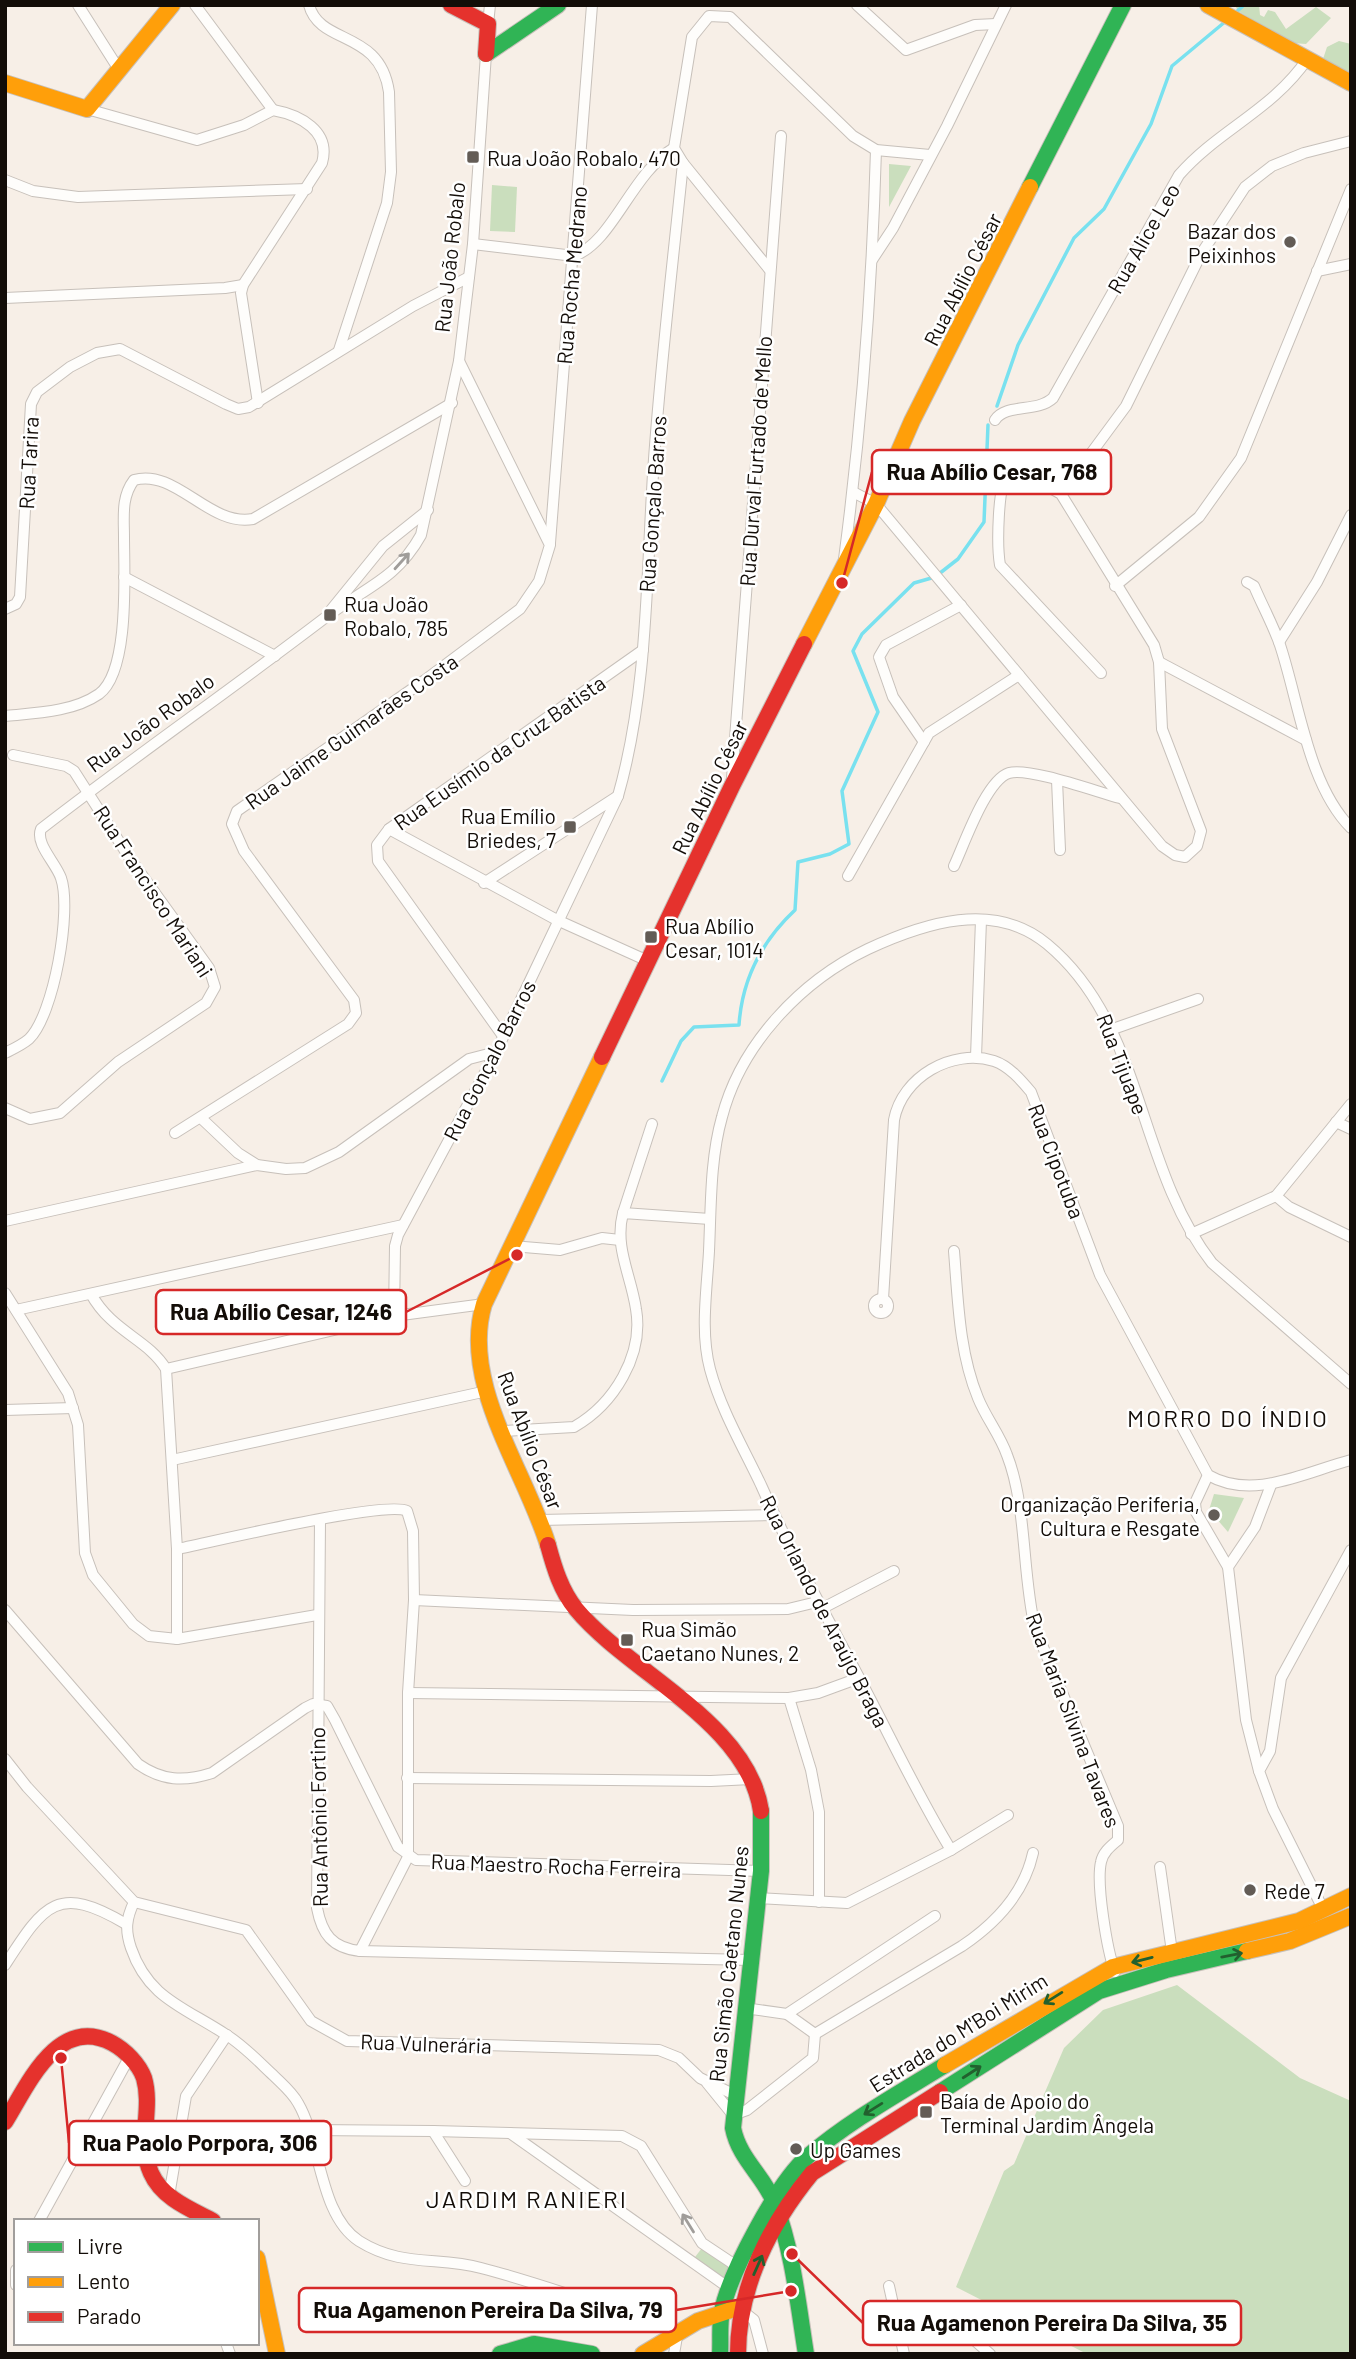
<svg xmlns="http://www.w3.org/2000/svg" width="1356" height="2359" viewBox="0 0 1356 2359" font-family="Barlow,sans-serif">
  <rect width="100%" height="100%" fill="#f7efe7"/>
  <!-- green -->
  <g fill="#cadebd">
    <polygon points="1235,5 1259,5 1260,15 1264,17 1268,10 1275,12 1286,29 1316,7 1331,18 1306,44 1292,43 1238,11"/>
    <polygon points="1339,41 1351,44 1351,74 1323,59 1327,47"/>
    <polygon points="889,164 911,166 889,207"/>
    <polygon points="492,185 517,187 515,232 490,231"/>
    <polygon points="1214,1494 1244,1498 1228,1532 1209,1510"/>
    <polygon points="1177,1985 1300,2078 1351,2101 1351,2354 1087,2354 956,2287 1004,2171 1014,2164 1064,2048 1103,2010"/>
    <polygon points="702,2248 732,2268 726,2281 692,2261"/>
  </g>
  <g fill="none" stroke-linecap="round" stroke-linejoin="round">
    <!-- stream -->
    <g stroke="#79e1ef" stroke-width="3.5">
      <polyline points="1234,14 1244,5"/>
      <polyline points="997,406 1018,345 1074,238 1104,209 1151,124 1172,66 1226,21"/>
      <path d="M662 1081 681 1041 694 1027 739 1025C742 979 762 941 795 910L798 862 830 854 849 844 842 791 878 712 853 651 862 634 914 583 935 577 958 559 984 522 988 425"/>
    </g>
    <defs>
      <g id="street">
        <polyline points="78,5 118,68"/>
        <polyline points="195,5 273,110"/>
        <path d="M309 5C320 46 380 29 389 92L391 172 387 203 339 350"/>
        <polyline points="857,5 906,50 975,25 996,24"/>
        <polyline points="488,24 490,5"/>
        <path d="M87 109 197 140 244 125 273 110C300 115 331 131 322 163L243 285 241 293 258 403"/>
        <polyline points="5,180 33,191 78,197 307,189"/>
        <path d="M473 244 574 256C613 242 631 174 674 148"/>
        <polyline points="872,260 893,228 947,126 1006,5"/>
        <polyline points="769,269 683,163 674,148 692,37 709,16 730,17 853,136 876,150 930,155"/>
        <polyline points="1317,271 1351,264"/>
        <polyline points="5,298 225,288 243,285"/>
        <path d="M995 420C1006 403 1037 413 1053 398L1179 175C1218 130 1273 110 1308 58"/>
        <path d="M853 492 876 504 1162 846 1175 855 1185 857 1197 846 1201 831 1162 729 1159 662 1154 645 1061 494 1020 471H1009C997 483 997 547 1000 565L1101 673"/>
        <polyline points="1061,494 1126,406 1201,254 1245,187 1272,166 1304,153 1351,141"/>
        <polyline points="550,543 592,5"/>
        <path d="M844 559C862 423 872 287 876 150"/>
        <polyline points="124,577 275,656"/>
        <path d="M1247 582 1254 586C1262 605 1273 625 1280 645 1299 702 1308 785 1351 828"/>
        <polyline points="1115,586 1199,517 1241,458 1351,189"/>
        <polyline points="5,609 16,604 20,597 31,404 37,392 70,367 97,353 120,349 226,404 238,409 249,407 413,306 469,277"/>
        <polyline points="331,610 383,546 428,510"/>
        <polyline points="1279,642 1317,582 1351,515"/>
        <polyline points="1159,662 1306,740"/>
        <path d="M5 716C36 713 73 712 99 694 130 671 124 573 124 537 124 517 121 497 134 480 176 468 209 527 253 519L452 403"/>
        <polyline points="924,742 893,697 879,657 886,645 961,605"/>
        <polyline points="732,778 781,136"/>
        <polyline points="1057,780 1060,850"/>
        <polyline points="389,829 557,920 648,961"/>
        <path d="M954 866C964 845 986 780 1009 773 1029 767 1097 792 1120 798"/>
        <polyline points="848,876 929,733 1019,675"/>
        <polyline points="484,883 618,796"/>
        <polyline points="1113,1029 1198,999"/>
        <polyline points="503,1036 378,861 377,845 389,829 643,650"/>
        <path d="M5 1053C13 1049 22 1045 29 1039 54 1015 72 910 61 878 56 863 35 844 41 829 135 756 232 689 326 617 364 588 396 580 421 535L459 361 473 244 486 54"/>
        <polyline points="976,1057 981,920"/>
        <polyline points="5,1108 30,1119 60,1113 118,1062 206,1003 215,987 209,968 129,857 74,771 66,766 13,755"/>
        <polyline points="201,1118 238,1153 257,1165 286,1169 305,1168 339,1152 469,1059 496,1052"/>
        <polyline points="1336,1122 1351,1129"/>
        <polyline points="175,1133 348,1024 356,1013 354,1000 244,851 232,824 237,811 425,680 520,609 539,581 550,545 459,361"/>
        <polyline points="1276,1196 1289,1207 1351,1237"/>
        <polyline points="623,1213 652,1124"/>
        <polyline points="5,1221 257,1165"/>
        <polyline points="1191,1234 1276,1196 1351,1104"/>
        <polyline points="512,1246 560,1250 602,1238 620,1240"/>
        <path d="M954 1251C958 1300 959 1352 978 1398 986 1418 1000 1435 1007 1455 1027 1506 1022 1574 1035 1628L1118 1826V1840C1111 1846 1103 1852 1101 1862 1096 1884 1107 1950 1115 1972"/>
        <polyline points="5,1293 68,1393 78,1425 85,1553 93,1575 133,1624 149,1636 177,1639 317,1615"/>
        <path d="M91 1294C112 1332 148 1339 166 1369L177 1549V1639"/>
        <circle cx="881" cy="1306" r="7"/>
        <path d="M883 1299 894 1120C902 1077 952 1048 994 1061 1009 1066 1021 1080 1031 1092L1100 1275 1208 1475C1253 1501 1305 1472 1351 1460"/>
        <polyline points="16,1310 403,1225"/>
        <path d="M394 1316 395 1246 398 1235 496 1052 618 796C649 687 646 571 654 459 661 360 673 261 683 163"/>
        <polyline points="166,1369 394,1316 484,1304"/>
        <polyline points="5,1410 73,1408"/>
        <path d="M505 1431 574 1427C614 1404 644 1355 636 1309 631 1275 614 1247 623 1213L710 1219"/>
        <polyline points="172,1460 487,1391"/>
        <polyline points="1208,1475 1195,1503 1196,1512 1228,1567"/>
        <path d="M320 1520 317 1908C322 1934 332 1948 360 1951L750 1960"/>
        <polyline points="540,1520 774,1515"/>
        <path d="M177 1549C212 1542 386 1500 407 1511L413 1531 414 1600 408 1693V1857L360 1951"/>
        <polyline points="414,1600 633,1610 788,1609 817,1602"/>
        <polyline points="821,1609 894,1571"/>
        <path d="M5 1610 138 1764C162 1781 184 1782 212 1773L305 1708 313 1704 327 1706 335 1720 398 1847 416 1860 761 1871"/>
        <polyline points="408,1693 789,1698 818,1693 859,1678"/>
        <polyline points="789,1698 811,1770 819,1812 819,1902"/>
        <polyline points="5,1759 27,1787 134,1902 246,1930 311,2021 347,2041 659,2050 679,2058 700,2078 735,2095"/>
        <polyline points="1259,1771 1246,1720 1228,1567 1255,1527 1271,1485"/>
        <polyline points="407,1778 711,1781 751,1779"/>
        <path d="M951 1850C918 1796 891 1738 862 1683 827 1617 791 1553 761 1485 743 1447 721 1410 710 1369 700 1331 707 1290 709 1251 711 1208 710 1159 722 1117 741 1044 801 981 868 949 924 923 994 900 1047 944 1145 1025 1136 1166 1212 1263L1351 1384"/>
        <polyline points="1160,1867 1172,1952"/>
        <polyline points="759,1898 847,1903 951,1850 1008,1815"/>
        <path d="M134 1902C126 1919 125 1930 131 1948 148 1998 184 2007 225 2034 243 2045 258 2061 273 2075 282 2084 292 2092 298 2103 321 2142 319 2215 359 2241 402 2268 438 2256 481 2268 547 2285 613 2310 678 2331L674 2354"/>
        <polyline points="1324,1911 1273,1809 1259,1771 1270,1751 1281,1678 1351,1550"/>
        <path d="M5 1965C44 1905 57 1883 126 1924"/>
        <polyline points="745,2008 787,2014 935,1916"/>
        <path d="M787 2014 815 2034 962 1946C996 1923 1024 1894 1033 1853"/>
        <polyline points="707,2083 733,2115 747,2110 813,2058 815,2034"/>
        <polyline points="309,2130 433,2131 465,2181"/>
        <polyline points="433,2131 622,2136 641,2146 702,2243 738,2267"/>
        <polyline points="510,2133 729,2288"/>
        <polyline points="169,2196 186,2096 227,2035"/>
        <polyline points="39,2221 130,2056"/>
        <polyline points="16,2270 16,2285"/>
        <polyline points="889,2286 904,2354"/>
        <polyline points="740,2309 754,2320 763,2354"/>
        <polyline points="897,2322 972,2338 990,2354"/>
        <polyline points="226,2343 230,2354"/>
      </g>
      <g id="fast">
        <polyline points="486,54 558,5"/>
        <polyline points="1030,187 1123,5"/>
        <path d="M761 1811V1871L733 2128C739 2159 764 2176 775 2204 793 2252 798 2304 806 2354"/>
        <polyline points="940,2092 1099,1991 1166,1970 1247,1951"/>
        <polyline points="500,2354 534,2344 592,2354"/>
        <path d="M720 2354C721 2340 719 2325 722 2311 730 2272 777 2184 807 2157 849 2121 898 2094 945 2065"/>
      </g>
      <g id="slow">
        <polyline points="1208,5 1351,83"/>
        <polyline points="5,83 87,109 172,5"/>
        <polyline points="804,644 876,504 912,421 1030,187"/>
        <path d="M548 1545C525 1470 460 1383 484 1304L602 1057"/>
        <polyline points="1247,1951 1290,1941 1351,1916"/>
        <polyline points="945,2065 1113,1967 1299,1921 1351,1896"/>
        <polyline points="257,2258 277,2354"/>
        <polyline points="643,2354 698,2321 734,2309"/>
      </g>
      <g id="jam">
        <polyline points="451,5 488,24 486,54"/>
        <polyline points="602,1057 732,786 804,644"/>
        <path d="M548 1545C554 1567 561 1591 576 1609 629 1673 748 1722 761 1811"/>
        <path d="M5 2122C27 2087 57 2014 112 2043 125 2050 139 2064 144 2078 153 2109 137 2142 151 2173 162 2198 190 2209 213 2221"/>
        <path d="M738 2354C738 2287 770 2224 812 2173L940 2092"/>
      </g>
    </defs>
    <!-- street casing -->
    <use href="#street" stroke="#c7c0ba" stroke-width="12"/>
    <!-- fast casing -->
    <use href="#fast" stroke="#c7c0ba" stroke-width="18"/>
    <!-- slow casing -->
    <use href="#slow" stroke="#c7c0ba" stroke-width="18"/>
    <!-- jam casing -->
    <use href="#jam" stroke="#c7c0ba" stroke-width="18"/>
    <!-- street -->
    <use href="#street" stroke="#fefdfb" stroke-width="10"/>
    <!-- fast -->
    <use href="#fast" stroke="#30b455" stroke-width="16"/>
    <!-- slow -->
    <use href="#slow" stroke="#ff9f0a" stroke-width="16"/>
    <!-- jam -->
    <use href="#jam" stroke="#e5322d" stroke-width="16"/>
  </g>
  <!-- one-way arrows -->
  <defs><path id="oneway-shaft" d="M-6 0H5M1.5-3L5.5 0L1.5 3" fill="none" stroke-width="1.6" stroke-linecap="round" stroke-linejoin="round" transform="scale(1.75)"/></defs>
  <g stroke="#a09d9a">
    <use href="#oneway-shaft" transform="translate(402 561) rotate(-48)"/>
    <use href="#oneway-shaft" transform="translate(688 2223) rotate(-122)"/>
  </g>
  <g stroke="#22602e">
    <use href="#oneway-shaft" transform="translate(1232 1955) rotate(-11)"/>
    <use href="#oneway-shaft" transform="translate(1142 1960) rotate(166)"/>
    <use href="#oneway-shaft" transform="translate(1053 1998) rotate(148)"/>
    <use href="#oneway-shaft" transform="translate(972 2072) rotate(-33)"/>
    <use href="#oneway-shaft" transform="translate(873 2109) rotate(148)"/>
    <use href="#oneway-shaft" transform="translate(758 2265) rotate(-66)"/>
  </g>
  <!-- markers -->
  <g fill="#635c56" stroke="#fff" stroke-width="2.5">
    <rect x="466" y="150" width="14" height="14" rx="3.5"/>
    <circle cx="1290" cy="242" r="7"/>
    <rect x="323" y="608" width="14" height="14" rx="3.5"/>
    <rect x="563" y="820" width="14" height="14" rx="3.5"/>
    <rect x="644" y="930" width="14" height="14" rx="3.5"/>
    <circle cx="1214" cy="1515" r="7"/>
    <rect x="620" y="1633" width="14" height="14" rx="3.5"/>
    <circle cx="1250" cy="1890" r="7"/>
    <rect x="919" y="2105" width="14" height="14" rx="3.5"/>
    <circle cx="796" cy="2149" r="7"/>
  </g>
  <g text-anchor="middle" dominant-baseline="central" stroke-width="5" stroke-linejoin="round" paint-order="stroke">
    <!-- poi labels -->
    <g font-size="21" fill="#130d08" stroke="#fff" text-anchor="start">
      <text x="487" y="157">Rua João Robalo, 470</text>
      <text x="1276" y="230" text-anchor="end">Bazar dos<tspan x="1276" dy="24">Peixinhos</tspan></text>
      <text x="344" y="603">Rua João<tspan x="344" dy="24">Robalo, 785</tspan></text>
      <text x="556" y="815" text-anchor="end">Rua Emílio<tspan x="556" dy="24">Briedes, 7</tspan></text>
      <text x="665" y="925">Rua Abílio<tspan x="665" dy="24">Cesar, 1014</tspan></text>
      <text x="1200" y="1503" text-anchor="end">Organização Periferia,<tspan x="1200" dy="24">Cultura e Resgate</tspan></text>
      <text x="641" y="1628">Rua Simão<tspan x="641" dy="24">Caetano Nunes, 2</tspan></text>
      <text x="1264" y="1890">Rede 7</text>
      <text x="940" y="2100">Baía de Apoio do<tspan x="940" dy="24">Terminal Jardim Ângela</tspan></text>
      <text x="810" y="2149">Up Games</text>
    </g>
    <!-- street labels -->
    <g font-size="21" fill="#130d08" stroke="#fff">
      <text transform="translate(1143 238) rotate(-60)">Rua Alice Leo</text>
      <text transform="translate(449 257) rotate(-84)">Rua João Robalo</text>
      <text transform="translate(571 275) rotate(-85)">Rua Rocha Medrano</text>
      <text transform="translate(962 279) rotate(-63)">Rua Abílio César</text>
      <text transform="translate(755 461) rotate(-86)">Rua Durval Furtado de Mello</text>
      <text transform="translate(28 463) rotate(-87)">Rua Tarira</text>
      <text transform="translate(652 504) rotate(-86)">Rua Gonçalo Barros</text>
      <text transform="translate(150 722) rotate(-36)">Rua João Robalo</text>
      <text transform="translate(351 731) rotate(-35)">Rua Jaime Guimarães Costa</text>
      <text transform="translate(499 752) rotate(-35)">Rua Eusímio da Cruz Batista</text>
      <text transform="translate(709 787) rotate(-64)">Rua Abílio César</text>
      <text transform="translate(154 891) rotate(57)">Rua Francisco Mariani</text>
      <text transform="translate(489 1060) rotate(-63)">Rua Gonçalo Barros</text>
      <text transform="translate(1123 1064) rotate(69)">Rua Tijuape</text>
      <text transform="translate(1057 1161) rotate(69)">Rua Cipotuba</text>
      <text transform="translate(531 1440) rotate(69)">Rua Abílio César</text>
      <text transform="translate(825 1611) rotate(63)">Rua Orlando de Araújo Braga</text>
      <text transform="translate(1074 1720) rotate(69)">Rua Maria Silvina Tavares</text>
      <text transform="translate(318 1817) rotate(-91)">Rua Antônio Fortino</text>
      <text transform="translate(556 1865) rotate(2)">Rua Maestro Rocha Ferreira</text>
      <text transform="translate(728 1964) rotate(-84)">Rua Simão Caetano Nunes</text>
      <text transform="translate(958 2032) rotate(-32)">Estrada do M'Boi Mirim</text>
      <text transform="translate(426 2043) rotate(2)">Rua Vulnerária</text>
    </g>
    <!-- quarter labels -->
    <g font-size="24" letter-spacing="2" fill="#130d08" stroke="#fff">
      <text x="1228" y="1417">MORRO DO ÍNDIO</text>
      <text x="527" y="2198">JARDIM RANIERI</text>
    </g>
  </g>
  <!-- callouts -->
  <path fill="none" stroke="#d62828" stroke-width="2.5" d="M842 583L872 472M517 1255L406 1312M61 2058L69 2143M791 2291L676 2310M792 2254L863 2323"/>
  <g fill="#d62828" stroke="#fff" stroke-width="2.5">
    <circle cx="842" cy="583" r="7"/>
    <circle cx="517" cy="1255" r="7"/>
    <circle cx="61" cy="2058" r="7"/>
    <circle cx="791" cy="2291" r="7"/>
    <circle cx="792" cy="2254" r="7"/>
  </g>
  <g fill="#fff" stroke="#d62828" stroke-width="2.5">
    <rect x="872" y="450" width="239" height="44" rx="7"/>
    <rect x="156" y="1290" width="250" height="44" rx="7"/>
    <rect x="69" y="2121" width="262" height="44" rx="7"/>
    <rect x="299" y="2288" width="377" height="44" rx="7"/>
    <rect x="863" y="2301" width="378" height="44" rx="7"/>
  </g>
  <g font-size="23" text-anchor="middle" font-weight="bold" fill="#130d08">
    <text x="992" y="480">Rua Abílio Cesar, 768</text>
    <text x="281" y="1320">Rua Abílio Cesar, 1246</text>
    <text x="200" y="2151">Rua Paolo Porpora, 306</text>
    <text x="488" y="2318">Rua Agamenon Pereira Da Silva, 79</text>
    <text x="1052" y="2331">Rua Agamenon Pereira Da Silva, 35</text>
  </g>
  <!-- border -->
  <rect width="1356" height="2359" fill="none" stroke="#130d08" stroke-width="14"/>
  <!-- legend -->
  <rect x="14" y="2219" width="245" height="126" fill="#ffffff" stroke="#a19e9c" stroke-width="2"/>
  <rect x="28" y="2242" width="35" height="10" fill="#30b455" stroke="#a19e9c" stroke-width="2"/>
  <text x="77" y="2254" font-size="21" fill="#130d08">Livre</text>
  <rect x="28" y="2277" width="35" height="10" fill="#ff9f0a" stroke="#a19e9c" stroke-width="2"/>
  <text x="77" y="2289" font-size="21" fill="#130d08">Lento</text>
  <rect x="28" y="2312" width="35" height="10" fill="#e5322d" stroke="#a19e9c" stroke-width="2"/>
  <text x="77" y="2324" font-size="21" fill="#130d08">Parado</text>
</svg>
